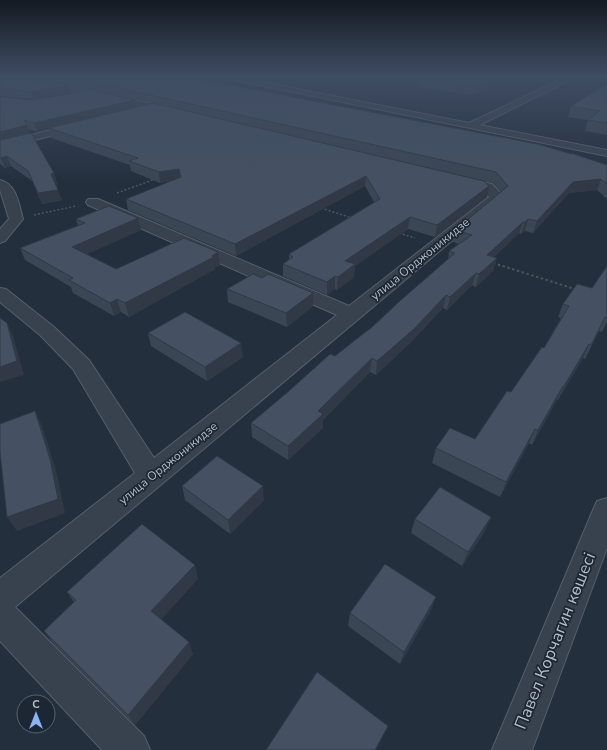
<svg xmlns="http://www.w3.org/2000/svg" width="607" height="750" viewBox="0 0 607 750" font-family="'Nunito Sans',sans-serif">
  <rect width="100%" height="100%" fill="#242f3e"/>
  <g fill="none" stroke-linecap="round" stroke-linejoin="round">
    <defs>
      <g id="minor">
        <polygon points="215,76 232,76 469,123 568,76 578,76 480,125 607,150 607,156"/>
        <polygon points="0,77 93,91 175,109 180,112 175,115 93,95 0,81"/>
        <polygon points="78,123 81,124 83,126 81,128 0,149 0,143"/>
        <polygon points="461,177 492,184 504,197 15,607 144,736 150,750 102,750 0,641 0,578 135,473 73,369 40,335 0,302 0,288 6,289 54,327 89,360 154,458 337,315 88,205 86,202 88,199 98,199 349,306 489,197 483,190 457,184 455,181 457,178"/>
        <path d="M0 180C17 184 19 205 23 219L5 241 0 243V229L9 219 0 190Z"/>
        <polygon points="607,498 607,548 532,750 492,750 593,510 597,501"/>
      </g>
    </defs>
    <!-- minor casing -->
    <use href="#minor" stroke="#565f6c" stroke-width="2"/>
    <!-- path-far1 -->
    <g stroke="#44595c" stroke-width="1.5" stroke-dasharray="2 2" stroke-linecap="butt">
      <polyline points="117,193 155,179"/>
      <polyline points="321,208 352,218"/>
      <polyline points="34,215 76,206"/>
      <polyline points="399,233 415,238"/>
    </g>
    <!-- path -->
    <polyline stroke="#44595c" stroke-width="2" stroke-dasharray="2.5 2.5" stroke-linecap="butt" points="493,263 575,289"/>
    <!-- minor -->
    <use href="#minor" fill="#38414e" fill-rule="evenodd"/>
  </g>
  <!-- wall -->
  <g fill="#3b4654" fill-rule="evenodd">
    <path d="M0 76H190V78L607 165V199L597 190 569 193 533 233 525 231 521 234 519 233 494 257 493 271 476 287 472 285 447 310 443 308 411 342 376 375 370 372 323 420V428L288 460 252 437 251 423 369 330 448 260 449 251 459 244 453 242 455 230 501 192 493 183 484 181 489 186 487 197 435 237 408 229 355 266 354 277 337 290 335 289 327 295 283 276V264L289 259V254L374 202 365 186 236 256 128 210 126 199 174 180 160 183 131 171 130 165 51 138 49 129 37 132 28 129 29 133 54 173 57 184H56L58 190 62 200 42 204 32 181 11 166 5 168 0 164V97L32 100 79 92 81 88 68 86 70 93 34 99 0 96ZM86 88 93 90 152 103 137 107 135 100Z"/>
    <polygon points="512,76 474,95 419,87 420,78"/>
    <polygon points="607,84 607,135 585,131 588,120 568,117 571,106"/>
    <polygon points="138,218 141,230 87,254 116,269 218,252 220,265 215,267 215,269 129,317 121,312 114,316 73,293 71,287 25,260 20,248 78,226 76,219"/>
    <polygon points="607,266 607,322 602,332 599,331 585,359 583,358 558,400 557,400 532,445 529,443 500,497 432,463 436,448 475,439 511,392 544,348 561,318 558,317 563,304 592,288"/>
    <polygon points="262,278 313,306 287,327 228,302 227,289"/>
    <polygon points="148,333 243,357 207,381 151,346"/>
    <polygon points="182,486 264,500 230,534 185,500"/>
    <polygon points="415,519 485,531 462,566 411,533"/>
    <polygon points="198,579 161,619 193,654 135,725 53,643 44,631 74,602 67,592"/>
    <polygon points="431,610 400,664 348,626 350,613"/>
  </g>
  <!-- shaded-wall -->
  <g fill="#303945">
    <polygon points="497,76 512,76 474,95 476,86"/>
    <polygon points="68,85 70,93 34,99 32,92"/>
    <polygon points="135,100 137,108 49,128 49,129 37,132 34,123"/>
    <polygon points="27,125 30,134 0,142 0,132"/>
    <polygon points="7,156 11,166 5,168 1,158"/>
    <polygon points="179,169 180,179 160,183 159,172"/>
    <polygon points="54,173 57,184 54,184 51,174"/>
    <polygon points="366,176 365,186 236,256 235,244"/>
    <polygon points="601,179 597,190 569,193 533,233 537,221 573,182"/>
    <polygon points="489,186 487,197 435,237 437,225"/>
    <polygon points="58,190 62,200 42,204 38,193"/>
    <polygon points="410,217 408,229 355,266 354,277 337,290 338,277 345,261"/>
    <polygon points="138,218 141,230 76,259 72,247"/>
    <polygon points="528,219 525,231 521,234 525,222"/>
    <polygon points="523,222 519,233 484,267 487,255"/>
    <polygon points="218,252 220,265 215,267 215,269 129,317 125,303"/>
    <polygon points="497,258 493,271 476,287 479,274"/>
    <polygon points="476,273 472,285 447,310 450,297"/>
    <polygon points="335,276 335,289 327,295 327,282"/>
    <polygon points="313,293 313,306 287,327 286,313"/>
    <polygon points="446,295 443,308 411,342 376,375 377,361"/>
    <polygon points="117,299 121,312 114,316 110,303"/>
    <polygon points="7,323 13,336 24,375 0,382 0,367"/>
    <polygon points="241,343 243,357 207,381 205,367"/>
    <polygon points="589,344 583,358 558,400 564,386"/>
    <polygon points="372,358 370,372 323,420 323,428 288,460 288,446 318,411"/>
    <polygon points="563,386 557,400 532,445 538,430"/>
    <polygon points="35,411 42,426 57,473 65,513 17,531 7,517"/>
    <polygon points="535,429 529,443 500,497 506,482"/>
    <polygon points="263,486 264,500 230,534 228,520"/>
    <polygon points="491,517 485,531 462,566 468,552"/>
    <polygon points="195,565 198,579 157,624 151,611"/>
    <polygon points="436,597 431,610 400,664 404,652"/>
    <polygon points="189,642 193,654 135,725 128,715"/>
    <polygon points="388,726 386,731 376,750 375,750"/>
  </g>
  <!-- building -->
  <g fill="#455162" stroke="#303945">
    <polygon points="0,76 6,76 68,85 32,92 0,88"/>
    <polygon points="51,76 190,77 188,77 537,144 572,154 571,153 607,165 607,184 601,179 573,182 537,221 528,219 525,222 523,222 487,255 497,258 479,274 476,273 450,297 446,295 414,329 377,361 372,358 318,411 323,414 288,446 251,423 289,391 330,354 335,356 368,330 369,330 401,300 455,253 449,251 472,235 455,230 508,186 496,172 92,82"/>
    <polygon points="424,76 497,76 476,86 420,78"/>
    <polygon points="607,84 607,123 588,120 600,111 571,106"/>
    <polygon points="81,87 135,100 34,123 24,120 27,125 0,132 0,97 32,100 79,92"/>
    <polygon points="153,103 484,181 489,186 437,225 410,217 345,261 355,264 338,277 335,276 327,282 283,264 293,257 289,254 380,199 366,176 235,244 126,199 181,177 179,169 159,172 129,161 138,158 49,128"/>
    <polygon points="31,133 54,173 51,174 58,190 38,193 28,171 7,156 1,158 0,157 0,140"/>
    <polygon points="109,206 138,218 72,247 116,269 184,238 218,252 212,256 214,257 125,303 117,299 110,303 69,280 73,278 20,248 85,223 76,219"/>
    <polygon points="607,266 607,318 605,317 591,345 589,344 564,386 563,386 538,430 535,429 506,482 436,448 450,428 475,439 507,391 511,392 542,347 544,348 569,306 563,304 577,284 592,288"/>
    <polygon points="253,274 262,278 268,274 313,293 286,313 227,289"/>
    <polygon points="185,312 241,343 205,367 148,333"/>
    <polygon points="0,318 7,323 17,361 0,367"/>
    <polygon points="35,411 50,459 58,499 7,517 0,452 0,424"/>
    <polygon points="217,456 263,486 228,520 182,486"/>
    <polygon points="440,487 491,517 468,552 415,519"/>
    <polygon points="142,524 195,565 151,611 189,642 128,715 44,631 76,600 67,592"/>
    <polygon points="385,564 436,597 404,652 350,613"/>
    <polygon points="317,672 388,726 375,750 266,750"/>
  </g>
  <!-- sky -->
  <linearGradient id="sky" x2="0" y2="1"><stop stop-color="#141a22"/><stop offset="0.42" stop-color="#3f4d63"/><stop offset="1" stop-color="#3f4d63" stop-opacity="0"/></linearGradient>
  <rect width="607" height="182" fill="url(#sky)"/>
  <g text-anchor="middle" dominant-baseline="central" stroke-width="3.5" stroke-linejoin="round" paint-order="stroke">
    <!-- far-street labels -->
    <g font-size="12" fill="#b4bcc9" stroke="#1d2633">
      <text transform="translate(420 259) rotate(-39)">улица Орджоникидзе</text>
      <text transform="translate(168 463) rotate(-39)">улица Орджоникидзе</text>
    </g>
    <!-- near-street labels -->
    <g font-size="17" fill="#b4bcc9" stroke="#1d2633">
      <text transform="translate(555 641) rotate(-68)">Павел Корчагин көшесі</text>
    </g>
  </g>
  <!-- north arrow -->
  <g transform="translate(36 714)"><circle r="19" fill="#1d2633" stroke="#59626f"/>
  <path d="M0-3L7 15L0 10L-7 15Z" fill="#8ab4f8"/>
  <text y="-6" font-size="11" font-weight="bold" text-anchor="middle" fill="#b4bcc9">С</text>
  </g>
</svg>
